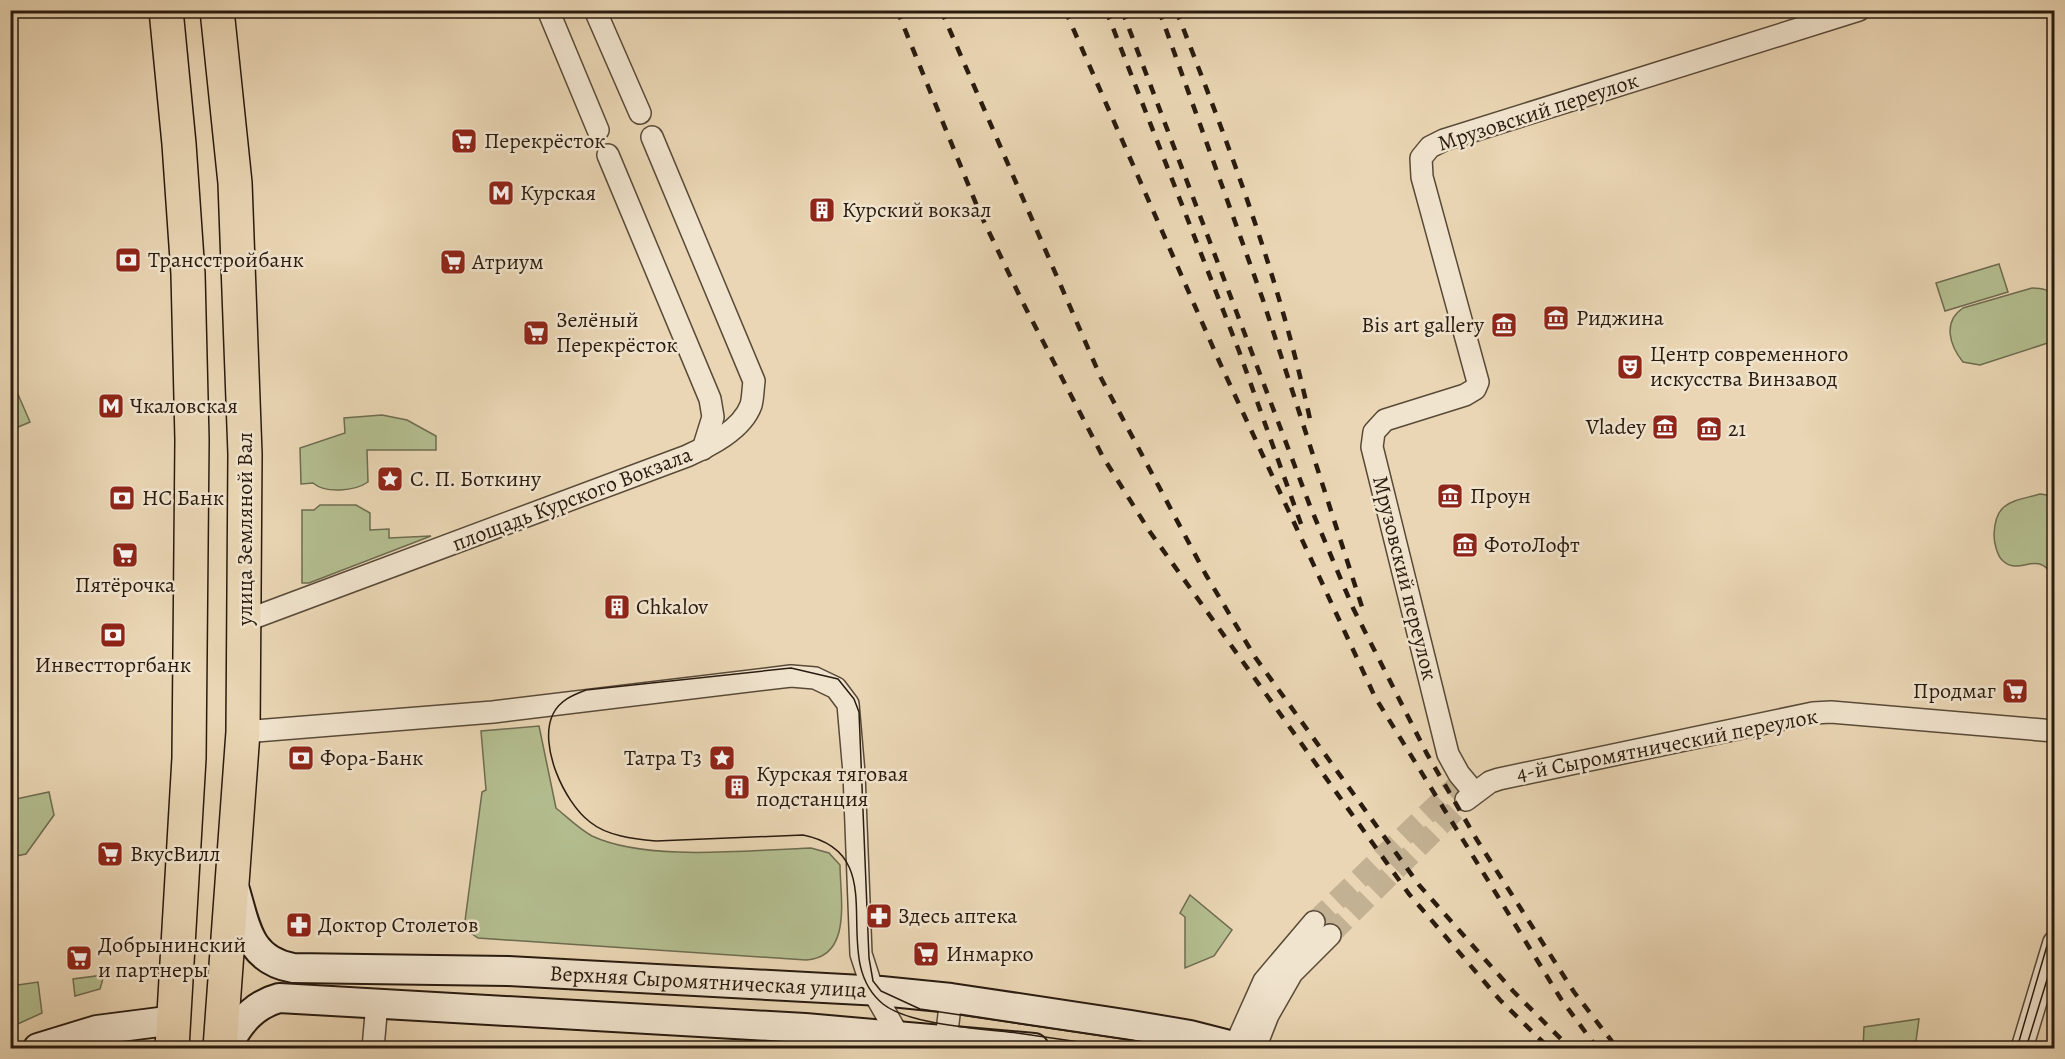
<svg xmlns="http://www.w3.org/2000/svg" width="2065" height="1059" viewBox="0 0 2065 1059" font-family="Alegreya,serif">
  <rect width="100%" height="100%" fill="#ead6b4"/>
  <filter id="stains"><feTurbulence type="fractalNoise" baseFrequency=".00333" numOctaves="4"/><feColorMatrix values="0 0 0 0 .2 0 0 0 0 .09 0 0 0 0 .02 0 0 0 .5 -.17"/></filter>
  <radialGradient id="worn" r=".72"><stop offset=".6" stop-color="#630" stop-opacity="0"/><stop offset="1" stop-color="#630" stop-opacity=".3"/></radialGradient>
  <!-- green -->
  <g fill="#b4be90" stroke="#6e6c50" stroke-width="1.5">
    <polygon points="1999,264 2008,292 1945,311 1936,283"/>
    <path d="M2032 288C2042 288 2049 289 2054 298V341L1980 365 1963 362C1950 346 1942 322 1963 308Z"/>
    <polygon points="17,392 30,422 11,430 11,394"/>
    <path d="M382 415 407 420 436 436V450H367L368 482C355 491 326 494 313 483L301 484 300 448 345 433 344 418Z"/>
    <path d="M2040 494 2054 496V579C2039 547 2021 577 2003 561 1997 556 1994 542 1994 535 1995 501 2012 502 2040 494Z"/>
    <polygon points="320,505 356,505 370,513 370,530 389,529 389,538 431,536 309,583 302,583 302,510 314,510"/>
    <path d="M539 726 556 808C567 817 579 829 592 836 648 862 749 850 811 848L829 853 840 865C840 897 853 957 806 960L478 938 458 924 465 921 482 792 486 790 481 731Z"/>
    <polygon points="49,792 54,815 26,854 11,857 11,800"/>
    <polygon points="1190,895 1232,930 1214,956 1185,968 1185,917 1180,913"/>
    <polygon points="104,975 100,989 75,996 73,979"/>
    <polygon points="38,982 42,1013 11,1027 11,986"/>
    <polygon points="1919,1019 1915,1048 1863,1048 1864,1027"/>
  </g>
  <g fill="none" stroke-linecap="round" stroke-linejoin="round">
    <!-- street-tunnel -->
    <g stroke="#c3b193" stroke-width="21" stroke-dasharray="21 10" stroke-linecap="butt">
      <polyline points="1314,922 1455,787"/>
      <polyline points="1330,935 1466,800"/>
    </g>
    <defs>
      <g id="street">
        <polyline points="548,10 598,130"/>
        <polyline points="595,10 640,113"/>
        <polyline points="608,155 710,399 713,417 703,449"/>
        <path d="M245 621 687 456C709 446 742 430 751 405 753 398 753 388 754 381L652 137"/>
        <polyline points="243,732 493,712 791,676 815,678 836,688 848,704 854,773 861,954 873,991 898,1035"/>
        <polyline points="1474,792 1459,774 1448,754 1372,447 1374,432 1385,420 1465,395 1475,389 1478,382 1422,177 1421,158 1430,147 1444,140 1859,10"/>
        <polyline points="1466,800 1490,782 1499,779 1813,713 1831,712 2054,731"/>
        <polyline points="373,1048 377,1003"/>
        <polyline points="945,1048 951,998"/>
        <polyline points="1234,1048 1264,981 1314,922"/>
        <polyline points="1255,1048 1268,1015 1292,973 1330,935"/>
        <polyline points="2022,1048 2054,942"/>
      </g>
      <g id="secondary">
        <path id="s1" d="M235 890C246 927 249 960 293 968L508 971 881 991 951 998 1131 1025 1190 1035 1241 1048"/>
        <polyline points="38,1048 97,1030 175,1020"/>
        <path d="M227 1048C237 1025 253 1005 279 998L805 1028 1034 1048"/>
      </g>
      <g id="primary">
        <polyline points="166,10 179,144 188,274 192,440 189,758 172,1048"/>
        <polyline points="217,10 235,183 245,454 243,732 220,1048"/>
      </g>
    </defs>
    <!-- street casing -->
    <use href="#street" stroke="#594a38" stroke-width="24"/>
    <!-- secondary casing -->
    <use href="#secondary" stroke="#291b0f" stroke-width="32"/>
    <!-- primary casing -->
    <use href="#primary" stroke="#291b0f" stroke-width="36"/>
    <!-- street -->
    <use href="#street" stroke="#f1e4ce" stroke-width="21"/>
    <!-- secondary -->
    <use href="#secondary" stroke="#f1e4ce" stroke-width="28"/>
    <!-- primary -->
    <use href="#primary" stroke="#ead6b4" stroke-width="33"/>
    <!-- tram -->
    <g stroke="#291b0f" stroke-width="1.5">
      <path d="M1121 1048C1086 1043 1051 1038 1017 1033 983 1029 909 1025 883 1004 825 957 897 854 803 835L656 841C634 839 607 836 590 822 564 802 538 745 553 714 560 700 573 695 586 690L791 668 838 679 854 699 859 712 869 958 873 981 881 991 920 1009 1184 1048"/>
      <polyline points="2017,1048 2054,922"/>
      <polyline points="2026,1048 2054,957"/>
    </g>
    <!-- rail -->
    <g stroke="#291b0f" stroke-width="4.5" stroke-dasharray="10 10" stroke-linecap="butt">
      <polyline points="897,10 979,211 1022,301 1103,457 1150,532 1409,894 1500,1000 1549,1048"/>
      <polyline points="941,10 1101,378 1206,575 1255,657 1419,885 1513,991 1570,1048"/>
      <polyline points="1065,10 1219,361 1375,697 1561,999 1597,1048"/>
      <polyline points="1106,10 1239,351 1301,524"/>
      <polyline points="1122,10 1310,506 1353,608 1427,754 1477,840 1574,992 1617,1048"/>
      <polyline points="1159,10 1263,300 1363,610"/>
      <path d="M1176 10C1230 148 1280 279 1311 424"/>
    </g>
  </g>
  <!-- icons -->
  <defs>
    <symbol id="supermarket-square" viewBox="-11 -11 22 22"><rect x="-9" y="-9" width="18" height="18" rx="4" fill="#8f2418" stroke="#f1e4ce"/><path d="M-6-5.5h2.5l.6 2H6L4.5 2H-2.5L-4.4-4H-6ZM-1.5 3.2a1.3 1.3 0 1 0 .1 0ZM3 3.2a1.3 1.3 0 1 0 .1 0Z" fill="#fff"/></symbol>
    <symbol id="metro-square" viewBox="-11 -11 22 22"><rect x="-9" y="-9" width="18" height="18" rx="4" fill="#8f2418" stroke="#f1e4ce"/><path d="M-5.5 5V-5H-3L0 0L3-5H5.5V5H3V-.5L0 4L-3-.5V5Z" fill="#fff"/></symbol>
    <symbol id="building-square" viewBox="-11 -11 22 22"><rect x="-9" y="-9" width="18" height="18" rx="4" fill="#8f2418" stroke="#f1e4ce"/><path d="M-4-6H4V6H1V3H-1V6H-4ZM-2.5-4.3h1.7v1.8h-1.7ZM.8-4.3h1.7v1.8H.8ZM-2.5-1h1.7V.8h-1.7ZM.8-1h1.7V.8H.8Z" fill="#fff"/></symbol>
    <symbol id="bank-square" viewBox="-11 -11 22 22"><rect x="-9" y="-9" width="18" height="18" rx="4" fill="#8f2418" stroke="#f1e4ce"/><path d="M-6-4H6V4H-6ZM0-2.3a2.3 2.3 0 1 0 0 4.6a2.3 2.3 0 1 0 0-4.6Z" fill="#fff"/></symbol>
    <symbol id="museum-square" viewBox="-11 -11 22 22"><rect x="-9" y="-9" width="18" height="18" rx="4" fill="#8f2418" stroke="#f1e4ce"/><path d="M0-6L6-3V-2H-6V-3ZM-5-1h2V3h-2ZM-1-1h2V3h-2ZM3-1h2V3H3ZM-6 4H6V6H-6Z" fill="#fff"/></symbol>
    <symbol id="theatre-square" viewBox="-11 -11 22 22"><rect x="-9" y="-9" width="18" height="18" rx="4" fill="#8f2418" stroke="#f1e4ce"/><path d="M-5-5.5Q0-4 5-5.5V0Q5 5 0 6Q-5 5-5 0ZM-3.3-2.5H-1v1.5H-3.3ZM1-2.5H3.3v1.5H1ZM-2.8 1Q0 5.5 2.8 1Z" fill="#fff"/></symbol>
    <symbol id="sight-square" viewBox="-11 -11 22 22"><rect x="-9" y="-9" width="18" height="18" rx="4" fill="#8f2418" stroke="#f1e4ce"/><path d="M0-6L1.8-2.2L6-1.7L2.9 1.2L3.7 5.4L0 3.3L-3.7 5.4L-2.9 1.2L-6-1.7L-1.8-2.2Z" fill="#fff"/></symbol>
    <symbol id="pharmacy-square" viewBox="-11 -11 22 22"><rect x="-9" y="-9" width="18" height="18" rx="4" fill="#8f2418" stroke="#f1e4ce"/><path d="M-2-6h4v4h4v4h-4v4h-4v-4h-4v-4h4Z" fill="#fff"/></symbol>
  </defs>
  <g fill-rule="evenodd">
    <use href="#supermarket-square" x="449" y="126" width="30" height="30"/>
    <use href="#metro-square" x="486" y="178" width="30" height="30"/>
    <use href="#building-square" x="807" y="195" width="30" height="30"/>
    <use href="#bank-square" x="113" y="245" width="30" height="30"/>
    <use href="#supermarket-square" x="438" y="247" width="30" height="30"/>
    <use href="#museum-square" x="1541" y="303" width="30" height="30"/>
    <use href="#museum-square" x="1489" y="310" width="30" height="30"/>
    <use href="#supermarket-square" x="521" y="318" width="30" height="30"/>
    <use href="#theatre-square" x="1615" y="352" width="30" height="30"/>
    <use href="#metro-square" x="96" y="391" width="30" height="30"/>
    <use href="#museum-square" x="1650" y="412" width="30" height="30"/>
    <use href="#museum-square" x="1694" y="414" width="30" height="30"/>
    <use href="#sight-square" x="375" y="464" width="30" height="30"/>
    <use href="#museum-square" x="1435" y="481" width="30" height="30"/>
    <use href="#bank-square" x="107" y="483" width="30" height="30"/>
    <use href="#museum-square" x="1450" y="530" width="30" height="30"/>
    <use href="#supermarket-square" x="110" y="540" width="30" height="30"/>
    <use href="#building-square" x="602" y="592" width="30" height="30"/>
    <use href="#bank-square" x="98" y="620" width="30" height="30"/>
    <use href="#supermarket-square" x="2000" y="676" width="30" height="30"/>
    <use href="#bank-square" x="286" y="743" width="30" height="30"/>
    <use href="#sight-square" x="707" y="743" width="30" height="30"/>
    <use href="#building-square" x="722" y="772" width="30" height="30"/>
    <use href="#supermarket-square" x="95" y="839" width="30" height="30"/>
    <use href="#pharmacy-square" x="864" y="901" width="30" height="30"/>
    <use href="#pharmacy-square" x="284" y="910" width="30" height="30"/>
    <use href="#supermarket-square" x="911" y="939" width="30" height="30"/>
    <use href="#supermarket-square" x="64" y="943" width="30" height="30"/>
  </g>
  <g text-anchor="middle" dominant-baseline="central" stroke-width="5" stroke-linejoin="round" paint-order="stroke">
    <!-- street labels -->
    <g font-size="22" fill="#291b0f" stroke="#f1e4ce">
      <text transform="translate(1538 112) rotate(-18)">Мрузовский переулок</text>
      <text transform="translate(572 499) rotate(-21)">площадь Курского Вокзала</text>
      <text transform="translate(245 529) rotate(-90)">улица Земляной Вал</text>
      <text transform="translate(1405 578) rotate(76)">Мрузовский переулок</text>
      <text transform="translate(1667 745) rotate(-11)">4-й Сыромятнический переулок</text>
      <text stroke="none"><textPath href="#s1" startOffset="520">Верхняя Сыромятническая улица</textPath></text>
    </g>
    <!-- poi labels -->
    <g font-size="22" fill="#291b0f" stroke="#f1e4ce" text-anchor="start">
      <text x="484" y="141">Перекрёсток</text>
      <text x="520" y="193">Курская</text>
      <text x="842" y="210">Курский вокзал</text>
      <text x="148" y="260">Трансстройбанк</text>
      <text x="472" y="262">Атриум</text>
      <text x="1576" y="318">Риджина</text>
      <text x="556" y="320">Зелёный<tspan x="556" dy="25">Перекрёсток</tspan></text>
      <text x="1484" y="325" text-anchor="end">Bis art gallery</text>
      <text x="1650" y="354">Центр современного<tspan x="1650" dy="25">искусства Винзавод</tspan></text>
      <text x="130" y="406">Чкаловская</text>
      <text x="1646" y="427" text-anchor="end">Vladey</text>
      <text x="1728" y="429">21</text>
      <text x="410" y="479">С. П. Боткину</text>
      <text x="1470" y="496">Проун</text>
      <text x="142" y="498">НС Банк</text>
      <text x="1484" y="545">ФотоЛофт</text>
      <text x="125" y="585" text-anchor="middle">Пятёрочка</text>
      <text x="636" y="607">Chkalov</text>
      <text x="113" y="665" text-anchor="middle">Инвестторгбанк</text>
      <text x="1996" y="691" text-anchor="end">Продмаг</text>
      <text x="320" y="758">Фора-Банк</text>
      <text x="702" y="758" text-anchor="end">Татра T3</text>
      <text x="756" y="774">Курская тяговая<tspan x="756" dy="25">подстанция</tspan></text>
      <text x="130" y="854">ВкусВилл</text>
      <text x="898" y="916">Здесь аптека</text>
      <text x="318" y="925">Доктор Столетов</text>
      <text x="98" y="945">Добрынинский<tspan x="98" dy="25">и партнеры</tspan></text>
      <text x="946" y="954">Инмарко</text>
    </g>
  </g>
  <!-- margin -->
  <rect width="2065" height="1059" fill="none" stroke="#ead6b4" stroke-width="36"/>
  <rect x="12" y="12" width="2041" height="1035" fill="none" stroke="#291b0f" stroke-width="3"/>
  <rect x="18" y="18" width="2029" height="1023" fill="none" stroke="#291b0f" stroke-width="1.5"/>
  <rect width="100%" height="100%" filter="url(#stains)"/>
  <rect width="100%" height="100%" fill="url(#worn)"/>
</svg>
